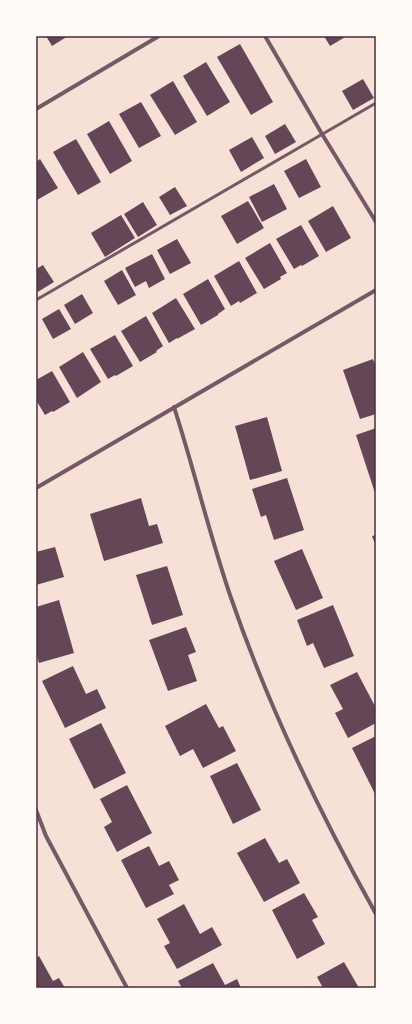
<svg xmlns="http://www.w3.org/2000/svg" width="412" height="1024" viewBox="0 0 412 1024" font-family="'Noto Sans',sans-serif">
  <rect width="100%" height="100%" fill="#f7e1d7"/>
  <!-- building -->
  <g fill="#644757">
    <polygon points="46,36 68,36 52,46"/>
    <polygon points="324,36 347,36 330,46"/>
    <polygon points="240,44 273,102 251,115 217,57"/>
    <polygon points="206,62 230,102 207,116 183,76"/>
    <polygon points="363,79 374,98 353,110 342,91"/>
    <polygon points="173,81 197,122 175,135 150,95"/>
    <polygon points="141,102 161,136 139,148 119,114"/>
    <polygon points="109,121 132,161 110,174 87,134"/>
    <polygon points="285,124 296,142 275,154 265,136"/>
    <polygon points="252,137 264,158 241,172 229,150"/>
    <polygon points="76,139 101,182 78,195 53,152"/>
    <polygon points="40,159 58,188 37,200 36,162"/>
    <polygon points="306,159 321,187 299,198 284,171"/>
    <polygon points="274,184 287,209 262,222 249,197"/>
    <polygon points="175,187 187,206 170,215 159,197"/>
    <polygon points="248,201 264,228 237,244 221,216"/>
    <polygon points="143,202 157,225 138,237 124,214"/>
    <polygon points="333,206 351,238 326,252 308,221"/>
    <polygon points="121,215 135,238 105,257 91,233"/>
    <polygon points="301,225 319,256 302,266 301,265 294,269 276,239"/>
    <polygon points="177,239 191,263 170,274 157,250"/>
    <polygon points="270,243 287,273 280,277 281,279 264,289 245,258"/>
    <polygon points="152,254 165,279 149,288 146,281 135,287 125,268"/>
    <polygon points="239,261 257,293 240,303 239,301 231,306 214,276"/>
    <polygon points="43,265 54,282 36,293 36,269"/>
    <polygon points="122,270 136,295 118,305 104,281"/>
    <polygon points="208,279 225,309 218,314 218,315 201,325 183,294"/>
    <polygon points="82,294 93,313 75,324 64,305"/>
    <polygon points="176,298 195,329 177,339 177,338 169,343 152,313"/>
    <polygon points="59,309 71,329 53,339 42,319"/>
    <polygon points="146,316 163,346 156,351 157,352 140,362 121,331"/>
    <polygon points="115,335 133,366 116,376 115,375 108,379 90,349"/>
    <polygon points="83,352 101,382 77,398 59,367"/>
    <polygon points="373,359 376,368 376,414 360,419 343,370"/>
    <polygon points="52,371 70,402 53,412 52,411 45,415 36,400 36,380"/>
    <polygon points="267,417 282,471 250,480 235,426"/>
    <polygon points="376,428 376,493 375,493 356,435"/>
    <polygon points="287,478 304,530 274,540 266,515 261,517 252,489"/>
    <polygon points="141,498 149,526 157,524 163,543 104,561 90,514"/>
    <polygon points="376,535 376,546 372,536"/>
    <polygon points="55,547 64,577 36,585 36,552"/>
    <polygon points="302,549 323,598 296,610 274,561"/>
    <polygon points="167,566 183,615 152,625 136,575"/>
    <polygon points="59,600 74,653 39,663 36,652 36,607"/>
    <polygon points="333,605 354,656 324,668 313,643 307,646 297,620"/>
    <polygon points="186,627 196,652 188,655 197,681 168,691 149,640"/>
    <polygon points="73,666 86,694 97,689 106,708 65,728 42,681"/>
    <polygon points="357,672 376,708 376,723 348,738 335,713 343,709 330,685"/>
    <polygon points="206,704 219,728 223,726 236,751 203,768 193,749 180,756 165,726"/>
    <polygon points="101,723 126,773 94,789 69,739"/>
    <polygon points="376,736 376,796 352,748"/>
    <polygon points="237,763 261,810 233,824 210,776"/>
    <polygon points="127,785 152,833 117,852 104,827 112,822 100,799"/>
    <polygon points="265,838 279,863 287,859 300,883 264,902 237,853"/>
    <polygon points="149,846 159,866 169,861 179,880 169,885 174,894 146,908 121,860"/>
    <polygon points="304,893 318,917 312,920 325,944 297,959 272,910"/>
    <polygon points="184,904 200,934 212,927 222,945 177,969 164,946 170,943 157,919"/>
    <polygon points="39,956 53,981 59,978 65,988 36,988 36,958"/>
    <polygon points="344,962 359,988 323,988 317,977"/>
    <polygon points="213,963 225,985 237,979 241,988 182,988 178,981"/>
  </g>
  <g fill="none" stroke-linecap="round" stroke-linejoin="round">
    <!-- service -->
    <polyline stroke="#755966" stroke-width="3" points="36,300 376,103"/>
    <!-- minor -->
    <g stroke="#755966" stroke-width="4">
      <polyline points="265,36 322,134 376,222"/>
      <polyline points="36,109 159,36"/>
      <path d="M174 407C194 469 209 533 230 595 268 706 319 812 376 914"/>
      <polyline points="36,488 376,290"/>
      <polyline points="36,810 46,836 127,988"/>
    </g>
  </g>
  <!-- border -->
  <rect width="412" height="1024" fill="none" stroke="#fffaf5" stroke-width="74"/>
  <rect x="37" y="37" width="338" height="950" fill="none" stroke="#4a2c40" stroke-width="1.5"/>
</svg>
